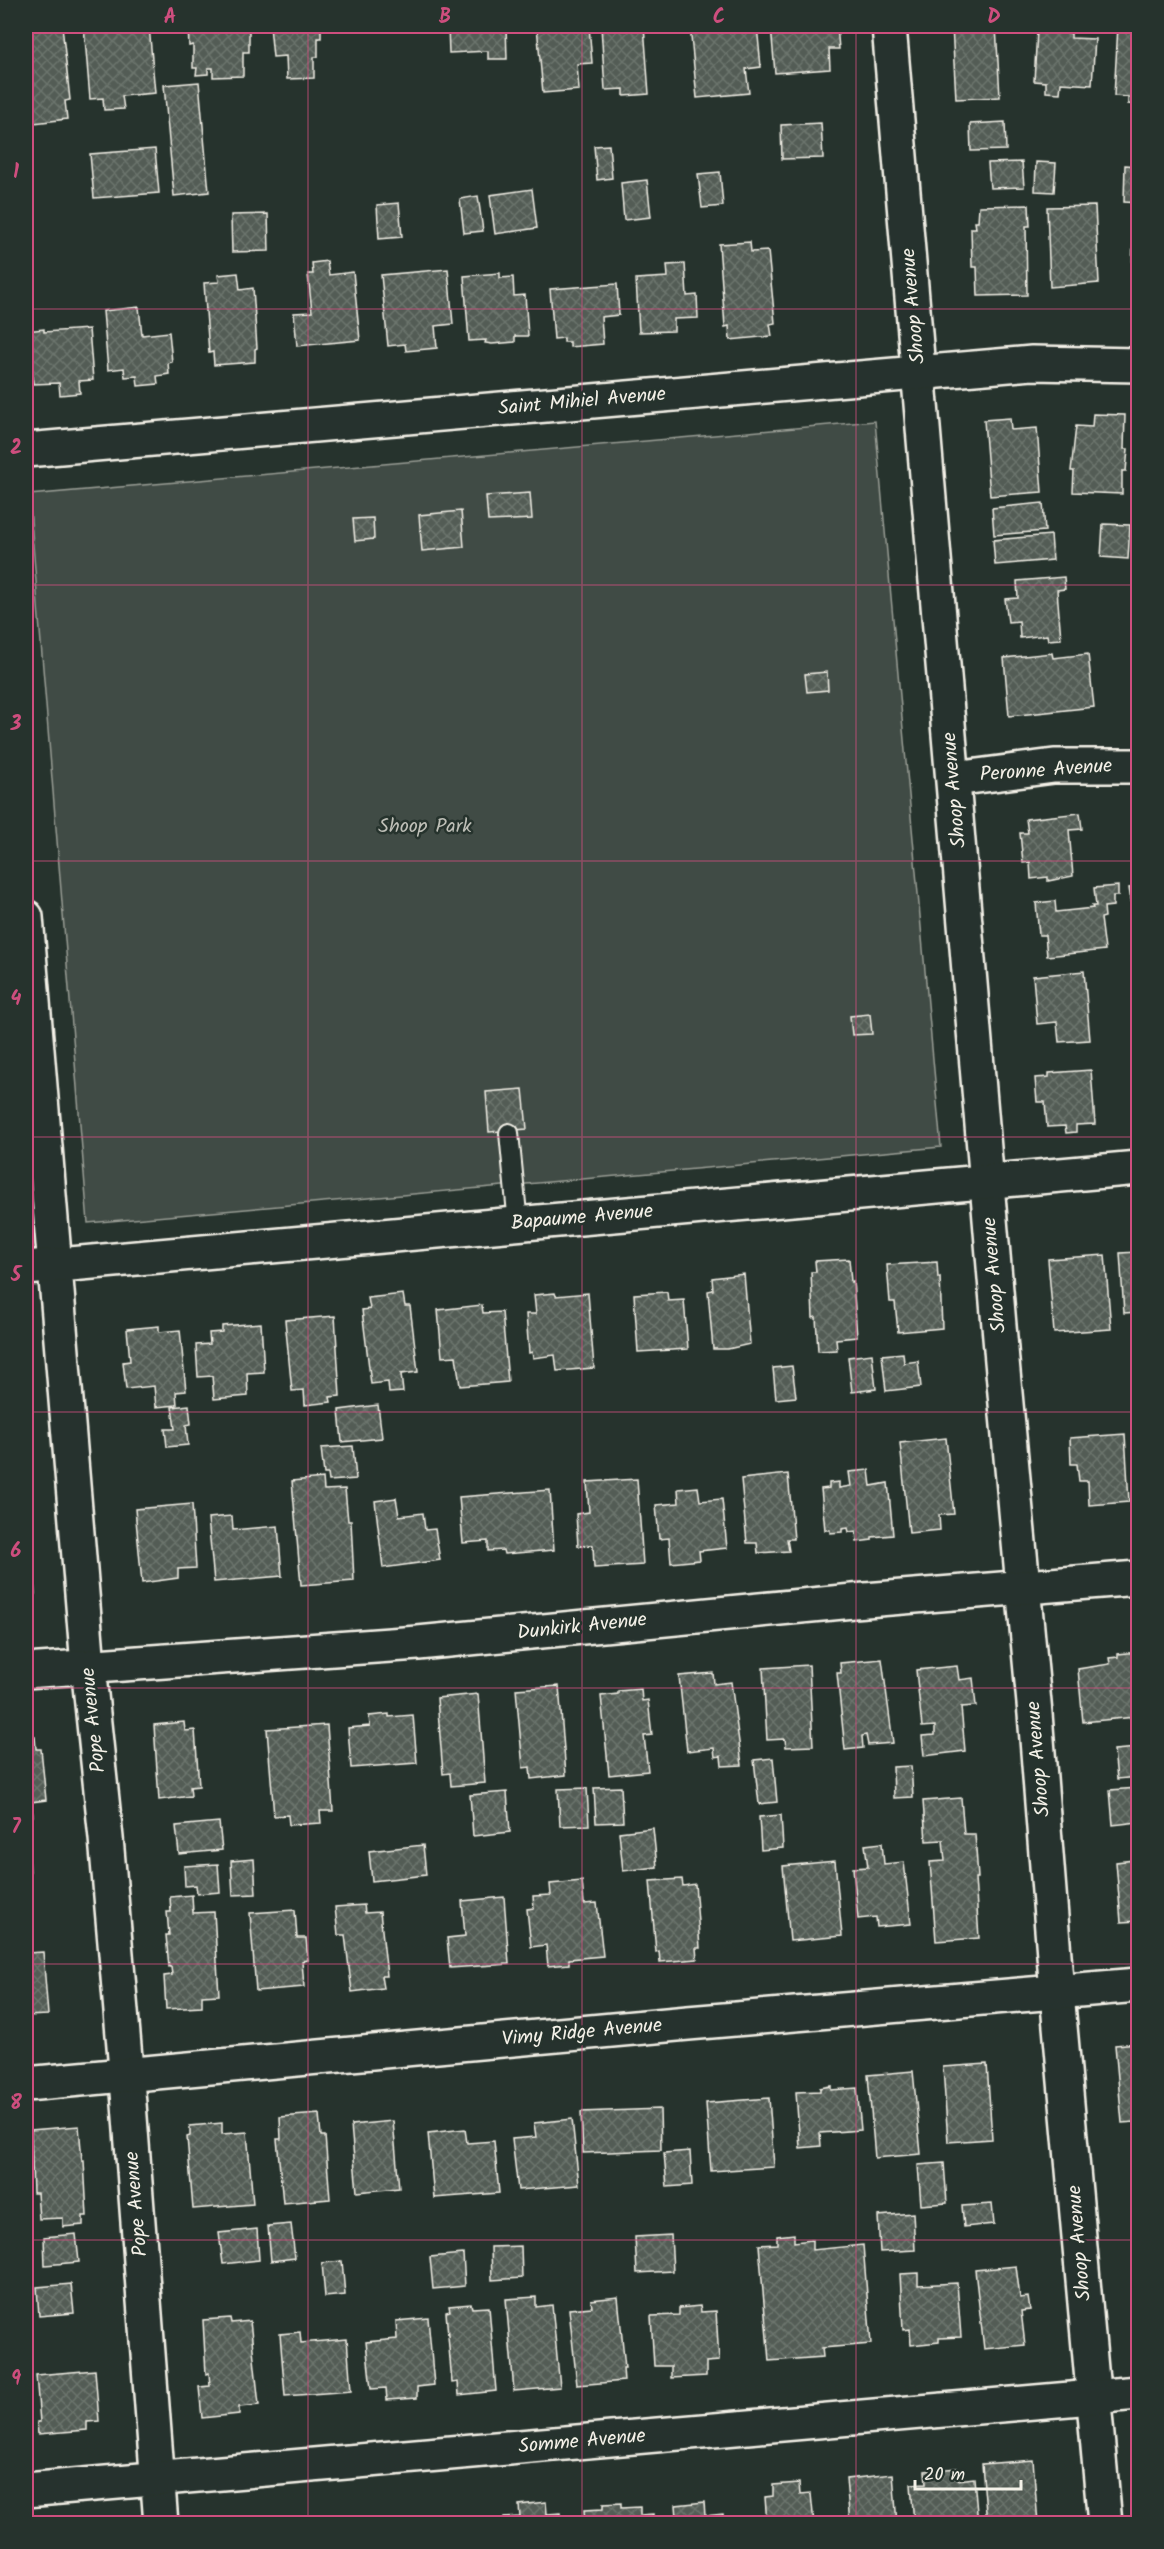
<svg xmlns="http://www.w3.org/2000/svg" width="1164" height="2549" viewBox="0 0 1164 2549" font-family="Kalam,sans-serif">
  <defs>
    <pattern id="building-cross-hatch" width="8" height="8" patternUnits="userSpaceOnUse" patternTransform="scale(1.5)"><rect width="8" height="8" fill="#525c55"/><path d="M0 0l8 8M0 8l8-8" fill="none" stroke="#6c746d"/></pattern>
  </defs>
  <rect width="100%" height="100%" fill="#26332d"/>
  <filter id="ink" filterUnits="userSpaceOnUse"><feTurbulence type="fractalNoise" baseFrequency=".0167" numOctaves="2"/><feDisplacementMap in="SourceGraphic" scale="12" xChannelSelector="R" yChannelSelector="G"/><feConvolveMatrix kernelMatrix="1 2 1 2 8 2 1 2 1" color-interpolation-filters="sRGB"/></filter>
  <g filter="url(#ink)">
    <!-- green -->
    <polygon fill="#414b45" stroke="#9a9e96" stroke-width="1.5" points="875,421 941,1147 88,1223 29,495"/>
    <!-- building -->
    <g fill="url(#building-cross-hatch)" stroke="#f4f1e8" stroke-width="1.5">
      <polygon points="26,26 62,26 70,100 65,101 67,119 26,124"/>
      <polygon points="84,26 149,26 155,93 122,96 124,109 104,110 103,98 90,99"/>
      <polygon points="177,26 249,26 249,52 243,52 243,76 213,77 213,68 208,68 208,74 196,75 197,68 193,68 193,45 189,46 188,28 177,29"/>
      <polygon points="270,26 321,26 321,38 318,38 318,57 314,57 314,78 287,79 286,56 273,57"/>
      <polygon points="448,26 506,26 507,59 488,59 488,51 449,53"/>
      <polygon points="537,26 589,26 592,63 577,64 579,90 543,93"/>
      <polygon points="601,26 644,26 649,94 624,96 624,89 605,90"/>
      <polygon points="690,26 757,26 761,67 746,69 749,93 697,98"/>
      <polygon points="771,26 837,26 839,49 829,49 830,69 775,73"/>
      <polygon points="952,26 996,26 1000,97 956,99"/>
      <polygon points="1118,26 1138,26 1138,105 1128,104 1128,97 1114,96"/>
      <polygon points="1037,31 1071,33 1071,38 1095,39 1092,85 1061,83 1060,93 1046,92 1046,82 1034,81"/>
      <polygon points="199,82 209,192 174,196 164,85"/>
      <polygon points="1005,122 1006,150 971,151 970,124"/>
      <polygon points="821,123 823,158 782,159 781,125"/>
      <polygon points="609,145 612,178 597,180 594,146"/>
      <polygon points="155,149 159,193 94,198 90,154"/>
      <polygon points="1022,162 1024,187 990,188 988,163"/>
      <polygon points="1036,162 1056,163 1054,192 1035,191"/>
      <polygon points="1125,165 1138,166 1138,203 1124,202"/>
      <polygon points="720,172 723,206 702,208 698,174"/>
      <polygon points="647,180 651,217 624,220 621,183"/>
      <polygon points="532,189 537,228 495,234 490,195"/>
      <polygon points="478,196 483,231 464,233 460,199"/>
      <polygon points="399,203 402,237 379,239 377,205"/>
      <polygon points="1029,205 1030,226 1026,226 1027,295 978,296 977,267 972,267 971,228 976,228 975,222 978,222 979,206"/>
      <polygon points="1095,206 1099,283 1050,287 1047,207"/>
      <polygon points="268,214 269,251 232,252 231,215"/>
      <polygon points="1133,227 1138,227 1138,288 1132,288"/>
      <polygon points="750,242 751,252 768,251 775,323 770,324 772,336 730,340 729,326 725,327 719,244"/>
      <polygon points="327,261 329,275 353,272 360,340 297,346 294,313 312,312 308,274 313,274 312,263"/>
      <polygon points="685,264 687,296 697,295 698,318 674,319 674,331 639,332 636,279 668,277 667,265"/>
      <polygon points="448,269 453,324 435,326 437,348 406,351 405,344 388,346 381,275"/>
      <polygon points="238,273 240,290 253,288 257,348 255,349 255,362 214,365 213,352 209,353 204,283 219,282 218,275"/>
      <polygon points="500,273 500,278 513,277 514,296 525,295 528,336 515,336 515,342 492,344 485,343 486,340 469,341 464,276"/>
      <polygon points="617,284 619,315 601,317 603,344 570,347 570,342 564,342 564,338 554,339 550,289"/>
      <polygon points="139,307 142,335 169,332 172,362 168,363 169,374 157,376 158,384 138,386 137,376 125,377 124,368 108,370 103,311"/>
      <polygon points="44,329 44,332 89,329 93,380 79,381 80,393 60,395 59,383 33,384 32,374 26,375 26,331"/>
      <polygon points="1093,414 1125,415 1124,449 1128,449 1126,471 1122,471 1122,494 1073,492 1074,471 1071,471 1076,426 1092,427"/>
      <polygon points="1010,418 1011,430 1037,428 1042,492 990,496 984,420"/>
      <polygon points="530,493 532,519 488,521 486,496"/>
      <polygon points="1043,503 1045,531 994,535 992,508"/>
      <polygon points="461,511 464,547 422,551 419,515"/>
      <polygon points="373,518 374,539 355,541 353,519"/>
      <polygon points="1103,524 1130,525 1128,559 1101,557"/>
      <polygon points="1138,526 1138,560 1136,560"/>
      <polygon points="1051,535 1053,560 995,565 993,540"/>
      <polygon points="1064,577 1065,589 1057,590 1061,639 1048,640 1047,635 1020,638 1019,621 1008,622 1005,599 1018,598 1017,581"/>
      <polygon points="1052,653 1053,658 1088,654 1094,707 1009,716 1004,658"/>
      <polygon points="827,672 828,690 807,692 805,674"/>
      <polygon points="1080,813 1082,829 1069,830 1073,876 1048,881 1048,877 1031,879 1030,862 1023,863 1020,833 1028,833 1026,819"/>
      <polygon points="1118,886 1118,896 1113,896 1113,906 1104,907 1105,917 1101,918 1105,950 1047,956 1045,935 1039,935 1036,903 1055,901 1056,912 1093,908 1092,906 1096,906 1094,888"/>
      <polygon points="1138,887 1138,907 1132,908 1129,888"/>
      <polygon points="1084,971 1090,1040 1059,1042 1057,1022 1037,1024 1033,976"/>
      <polygon points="870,1014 872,1034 852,1035 850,1016"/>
      <polygon points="1091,1070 1095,1124 1076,1125 1076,1132 1066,1133 1065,1126 1047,1127 1045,1102 1037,1102 1035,1078 1049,1077 1049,1073"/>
      <polygon points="523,1089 527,1129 489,1132 486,1092"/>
      <polygon points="1138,1252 1138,1312 1124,1313 1120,1253"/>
      <polygon points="1105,1255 1111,1329 1054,1333 1048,1259"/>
      <polygon points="849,1259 851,1282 853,1281 857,1337 836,1339 837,1350 818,1351 816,1317 813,1318 811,1272 816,1272 815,1261"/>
      <polygon points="937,1262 938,1278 940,1277 942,1328 898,1332 895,1302 890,1302 887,1265"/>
      <polygon points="744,1274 750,1344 728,1349 713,1349 708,1291 713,1290 712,1278"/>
      <polygon points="667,1292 668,1301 684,1300 688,1349 638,1352 634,1294"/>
      <polygon points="555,1293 556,1296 588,1293 594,1368 557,1371 555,1355 533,1358 532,1352 529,1353 526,1314 536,1314 534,1295"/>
      <polygon points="403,1294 405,1306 410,1306 418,1372 401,1374 403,1392 389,1393 388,1382 371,1384 362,1310 370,1309 368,1298"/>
      <polygon points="482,1305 483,1313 502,1312 508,1382 460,1386 456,1356 442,1357 438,1310"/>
      <polygon points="335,1316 340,1396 330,1397 331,1402 305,1405 304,1390 292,1391 285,1320"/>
      <polygon points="261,1323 264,1372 247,1373 248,1396 214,1399 212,1376 198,1377 196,1345 210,1344 209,1333 222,1332 222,1326"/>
      <polygon points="159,1326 159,1332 180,1330 186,1391 176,1392 177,1405 156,1407 154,1386 126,1389 123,1362 130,1361 127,1329"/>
      <polygon points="903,1353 904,1363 918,1361 921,1387 886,1391 882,1355"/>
      <polygon points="872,1354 876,1389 852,1392 848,1357"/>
      <polygon points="792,1366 796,1397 776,1399 773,1368"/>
      <polygon points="189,1405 191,1424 186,1425 188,1445 167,1447 165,1429 175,1429 172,1407"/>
      <polygon points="378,1405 382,1438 342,1442 339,1410"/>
      <polygon points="1133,1425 1138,1425 1138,1472"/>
      <polygon points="1125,1434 1129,1502 1089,1505 1088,1481 1079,1481 1077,1464 1071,1464 1070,1438"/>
      <polygon points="946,1438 954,1514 939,1515 940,1530 909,1533 900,1443"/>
      <polygon points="353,1446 356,1479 329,1481 328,1474 324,1474 321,1448"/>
      <polygon points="869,1470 871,1486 888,1483 893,1535 872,1537 872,1540 857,1542 856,1531 849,1532 848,1528 842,1529 842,1532 830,1533 830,1530 825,1530 821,1489 829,1488 829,1483 839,1482 839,1488 851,1486 849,1472"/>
      <polygon points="788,1474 794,1539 787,1539 789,1551 758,1553 757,1543 747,1543 741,1479"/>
      <polygon points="323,1478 324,1490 345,1489 348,1521 351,1521 354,1581 301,1585 292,1481"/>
      <polygon points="637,1479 643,1565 594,1568 593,1545 578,1546 576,1514 589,1512 587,1482"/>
      <polygon points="698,1487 700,1501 722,1499 727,1548 699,1551 700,1560 671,1563 669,1538 659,1539 656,1505 679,1503 678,1489"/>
      <polygon points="550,1490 554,1550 504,1554 503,1550 488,1551 488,1541 463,1543 459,1497"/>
      <polygon points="396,1498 399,1516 423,1513 425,1530 435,1529 440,1560 383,1568 375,1501"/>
      <polygon points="192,1504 196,1568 178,1569 178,1578 142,1583 135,1509"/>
      <polygon points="232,1516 233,1530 278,1526 282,1576 214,1582 208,1518"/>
      <polygon points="26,1547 31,1547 35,1594 26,1595"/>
      <polygon points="1138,1652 1138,1701 1133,1702 1135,1717 1083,1722 1078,1669 1110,1664 1109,1658 1118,1657 1118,1654"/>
      <polygon points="882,1659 893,1743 868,1745 866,1735 862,1736 863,1748 845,1750 837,1673 841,1673 840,1663"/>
      <polygon points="809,1665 813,1746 786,1747 785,1739 767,1740 763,1668"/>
      <polygon points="957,1666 959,1680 973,1678 976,1706 961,1707 965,1751 924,1756 922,1736 935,1735 935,1726 922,1727 916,1670"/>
      <polygon points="713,1673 714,1684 731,1682 742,1765 722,1766 721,1756 715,1757 714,1748 687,1751 679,1676"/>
      <polygon points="559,1686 566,1775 531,1779 530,1767 523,1768 516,1689"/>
      <polygon points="641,1689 642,1701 648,1700 652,1735 644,1736 648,1771 609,1775 601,1696 618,1694 618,1691"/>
      <polygon points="478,1694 485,1783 451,1786 450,1773 443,1774 437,1698"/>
      <polygon points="389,1714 389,1717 413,1715 417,1763 351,1768 348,1728 370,1726 369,1716"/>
      <polygon points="184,1722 185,1731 195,1730 199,1786 190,1787 191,1796 159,1800 154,1725"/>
      <polygon points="327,1725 333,1811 320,1811 321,1823 289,1825 288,1815 274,1816 267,1729"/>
      <polygon points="35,1736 36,1749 41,1749 46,1800 31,1802 33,1816 26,1816 26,1738"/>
      <polygon points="1138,1748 1138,1777 1117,1779 1114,1750"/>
      <polygon points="773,1758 777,1802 759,1804 754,1760"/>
      <polygon points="911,1766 913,1797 894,1798 893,1767"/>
      <polygon points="621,1787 623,1822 596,1823 594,1788"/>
      <polygon points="587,1788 589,1825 560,1826 558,1789"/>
      <polygon points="1138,1788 1138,1822 1113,1825 1110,1790"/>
      <polygon points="507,1792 510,1832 473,1836 470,1795"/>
      <polygon points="961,1798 964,1834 975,1834 978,1878 975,1878 979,1938 936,1941 930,1862 945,1861 943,1840 926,1841 923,1801"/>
      <polygon points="781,1815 783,1848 761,1850 759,1817"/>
      <polygon points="219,1822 222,1850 179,1854 176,1826"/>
      <polygon points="653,1828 657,1867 623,1871 619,1832"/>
      <polygon points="26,1841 28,1841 30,1873 26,1873"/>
      <polygon points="882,1843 884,1864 904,1862 911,1924 877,1927 876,1917 858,1919 853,1868 868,1867 865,1845"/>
      <polygon points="423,1845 426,1875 372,1881 369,1851"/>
      <polygon points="1133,1849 1138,1849 1138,1921 1121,1922 1116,1862 1134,1860"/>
      <polygon points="254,1859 256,1894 233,1895 231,1861"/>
      <polygon points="835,1861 842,1936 790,1941 783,1866"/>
      <polygon points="218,1864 220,1892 197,1894 196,1885 185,1886 184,1866"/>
      <polygon points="682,1879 683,1886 695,1884 700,1948 696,1948 697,1959 660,1962 659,1951 656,1952 650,1881"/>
      <polygon points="582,1881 584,1904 597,1903 603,1956 569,1959 569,1964 548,1966 546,1945 531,1947 527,1909 534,1908 533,1896 551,1895 550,1884"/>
      <polygon points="192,1895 193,1913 214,1912 219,1995 202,1996 202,2007 166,2009 164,1976 172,1975 171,1967 169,1967 166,1935 169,1935 167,1912 171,1912 170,1897"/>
      <polygon points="504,1897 509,1964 450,1968 447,1938 465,1936 462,1901"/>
      <polygon points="364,1905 365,1913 380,1912 387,1976 381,1976 383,1988 352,1992 345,1935 338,1935 335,1907"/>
      <polygon points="295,1910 297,1938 306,1938 308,1960 302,1961 304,1987 256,1991 250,1913"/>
      <polygon points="26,1931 27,1953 43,1952 48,2015 26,2016"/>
      <polygon points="1138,2043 1138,2128 1135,2129 1135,2122 1122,2123 1115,2045"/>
      <polygon points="987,2064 992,2139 948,2142 943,2067"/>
      <polygon points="913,2071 921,2154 875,2158 868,2075"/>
      <polygon points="831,2086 831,2090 857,2088 861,2130 820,2133 821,2146 800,2148 796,2092 820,2091 820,2088"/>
      <polygon points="769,2098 774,2167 711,2171 706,2103"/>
      <polygon points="660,2109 661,2150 583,2153 581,2112"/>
      <polygon points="319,2114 321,2136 325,2136 330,2199 283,2203 277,2139 281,2139 280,2117"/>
      <polygon points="572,2119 579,2185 518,2190 512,2139 536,2137 534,2123"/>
      <polygon points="393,2121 399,2188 357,2192 351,2125"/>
      <polygon points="222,2123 222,2134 247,2132 253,2204 193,2209 187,2137 190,2136 190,2126"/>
      <polygon points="79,2126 82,2161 84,2161 87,2216 83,2216 83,2225 63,2227 63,2218 39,2219 37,2193 33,2193 31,2130"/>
      <polygon points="465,2129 467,2143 494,2141 499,2193 434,2198 428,2133"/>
      <polygon points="690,2151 692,2185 667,2187 664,2153"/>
      <polygon points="944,2163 947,2203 921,2205 918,2165"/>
      <polygon points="992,2204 994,2224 964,2227 962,2206"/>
      <polygon points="913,2213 915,2250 880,2252 878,2216"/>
      <polygon points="291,2224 295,2258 271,2261 268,2226"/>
      <polygon points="257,2229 259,2260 223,2264 219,2233"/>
      <polygon points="76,2234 79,2262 45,2265 44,2237"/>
      <polygon points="794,2234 794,2242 812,2240 812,2250 863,2245 871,2344 822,2348 823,2357 769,2361 759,2245 777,2244 777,2236"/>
      <polygon points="671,2235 673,2271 637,2273 635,2237"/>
      <polygon points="521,2246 522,2278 492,2280 491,2247"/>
      <polygon points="463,2254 465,2286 433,2289 430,2257"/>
      <polygon points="342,2261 345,2295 325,2297 322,2263"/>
      <polygon points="1016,2266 1020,2298 1028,2297 1030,2310 1021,2311 1025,2345 984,2349 975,2270"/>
      <polygon points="918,2273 918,2285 957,2283 961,2337 939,2338 939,2342 911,2345 910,2329 903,2330 900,2274"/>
      <polygon points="71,2284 74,2313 39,2316 37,2287"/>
      <polygon points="536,2297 536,2307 552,2305 560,2387 514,2391 506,2299"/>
      <polygon points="618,2297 625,2368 623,2368 624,2381 577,2385 569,2309 592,2307 591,2300"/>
      <polygon points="471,2304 472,2308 489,2307 496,2391 459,2395 458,2382 452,2383 446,2312 450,2311 449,2306"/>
      <polygon points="700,2306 701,2312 716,2311 719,2361 706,2362 706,2376 671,2378 671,2366 654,2366 651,2316 679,2315 679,2308"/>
      <polygon points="230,2318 231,2323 250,2321 259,2405 239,2407 239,2414 202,2418 199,2387 210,2386 209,2373 206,2374 203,2320"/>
      <polygon points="428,2318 434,2385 417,2387 417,2398 387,2400 386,2388 371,2389 366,2342 397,2339 396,2321"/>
      <polygon points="300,2332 301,2343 347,2339 351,2391 285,2396 280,2334"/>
      <polygon points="95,2370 99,2421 87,2422 87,2430 38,2434 37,2422 40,2422 36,2375"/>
      <polygon points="1033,2460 1038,2524 987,2524 982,2464"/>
      <polygon points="957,2468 958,2480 974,2478 978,2524 914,2524 911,2484 926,2483 925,2471"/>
      <polygon points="893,2474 897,2524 850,2524 846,2479"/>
      <polygon points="799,2483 800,2495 811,2494 814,2524 767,2524 765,2497 773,2496 773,2485"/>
      <polygon points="546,2502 547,2514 561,2513 562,2524 504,2524 504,2518 520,2517 519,2505"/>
      <polygon points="704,2502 705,2516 723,2514 724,2524 669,2524 668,2518 677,2517 676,2505"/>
      <polygon points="621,2503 621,2508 640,2507 640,2515 653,2514 653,2524 585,2524 584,2510 603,2509 603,2504"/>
    </g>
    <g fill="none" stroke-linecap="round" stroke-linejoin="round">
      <defs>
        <polyline id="lane" points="509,1133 518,1224"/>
        <g id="street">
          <polyline points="889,26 1002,1361 1035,1714 1057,1993 1105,2524"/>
          <polyline points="26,450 1032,363 1138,365"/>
          <polyline points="954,779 1054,766 1138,766"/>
          <polyline points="26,917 88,1666 106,1838 129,2104 161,2524"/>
          <polyline points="26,1268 1138,1168"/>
          <polyline points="26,1671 418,1643 853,1601 1138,1578"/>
          <polyline points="26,2084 688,2023 1138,1985"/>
          <polyline points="26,2490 1138,2393"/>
        </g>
      </defs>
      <!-- lane casing -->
      <use href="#lane" stroke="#f4f1e8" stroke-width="22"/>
      <!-- street casing -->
      <use href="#street" stroke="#f4f1e8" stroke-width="38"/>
      <!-- lane -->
      <use href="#lane" stroke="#26332d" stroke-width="18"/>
      <!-- street -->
      <use href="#street" stroke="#26332d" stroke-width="33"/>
    </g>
  </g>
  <!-- grid -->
  <path fill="none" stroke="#ce4e7e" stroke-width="1.5" stroke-opacity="0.55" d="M308 26V2524M582 26V2524M856 26V2524M26 309H1138M26 585H1138M26 861H1138M26 1137H1138M26 1412H1138M26 1688H1138M26 1964H1138M26 2240H1138"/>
  <g text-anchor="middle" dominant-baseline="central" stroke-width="5" stroke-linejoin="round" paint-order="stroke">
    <!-- street labels -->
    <g font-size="20" fill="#f4f1e8" stroke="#26332d">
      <text transform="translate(914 306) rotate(-95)">Shoop Avenue</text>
      <text transform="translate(582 402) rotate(-5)">Saint Mihiel Avenue</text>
      <text transform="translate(1046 771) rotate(-4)">Peronne Avenue</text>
      <text transform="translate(955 790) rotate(-95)">Shoop Avenue</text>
      <text transform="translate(582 1218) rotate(-5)">Bapaume Avenue</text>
      <text transform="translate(995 1275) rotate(-95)">Shoop Avenue</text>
      <text transform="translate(582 1627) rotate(-6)">Dunkirk Avenue</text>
      <text transform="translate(94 1720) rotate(-96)">Pope Avenue</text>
      <text transform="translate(1039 1759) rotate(-95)">Shoop Avenue</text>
      <text transform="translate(582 2033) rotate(-5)">Vimy Ridge Avenue</text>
      <text transform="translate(137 2204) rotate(-95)">Pope Avenue</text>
      <text transform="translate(1080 2243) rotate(-95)">Shoop Avenue</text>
      <text transform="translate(582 2442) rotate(-5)">Somme Avenue</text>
    </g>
    <!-- park labels -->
    <g font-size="20" fill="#bebfb7" stroke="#26332d">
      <text x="425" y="827">Shoop Park</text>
    </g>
  </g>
  <!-- margin -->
  <rect width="1164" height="2549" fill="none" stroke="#26332d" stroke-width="66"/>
  <!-- scale -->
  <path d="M915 2480v9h106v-9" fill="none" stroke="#f4f1e8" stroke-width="3"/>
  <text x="924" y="2480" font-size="18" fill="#f4f1e8" stroke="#26332d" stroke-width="4.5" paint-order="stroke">20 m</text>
  <rect x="33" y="33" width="1098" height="2483" fill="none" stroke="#ce4e7e" stroke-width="2"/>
  <g font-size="20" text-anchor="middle" font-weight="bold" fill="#ce4e7e">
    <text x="170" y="23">A</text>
    <text x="445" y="23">B</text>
    <text x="719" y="23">C</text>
    <text x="994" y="23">D</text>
    <text x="16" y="178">1</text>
    <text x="16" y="454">2</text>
    <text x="16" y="730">3</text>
    <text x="16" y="1005">4</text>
    <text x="16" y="1281">5</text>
    <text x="16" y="1557">6</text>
    <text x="16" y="1833">7</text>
    <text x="16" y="2109">8</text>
    <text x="16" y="2385">9</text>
  </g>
</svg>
